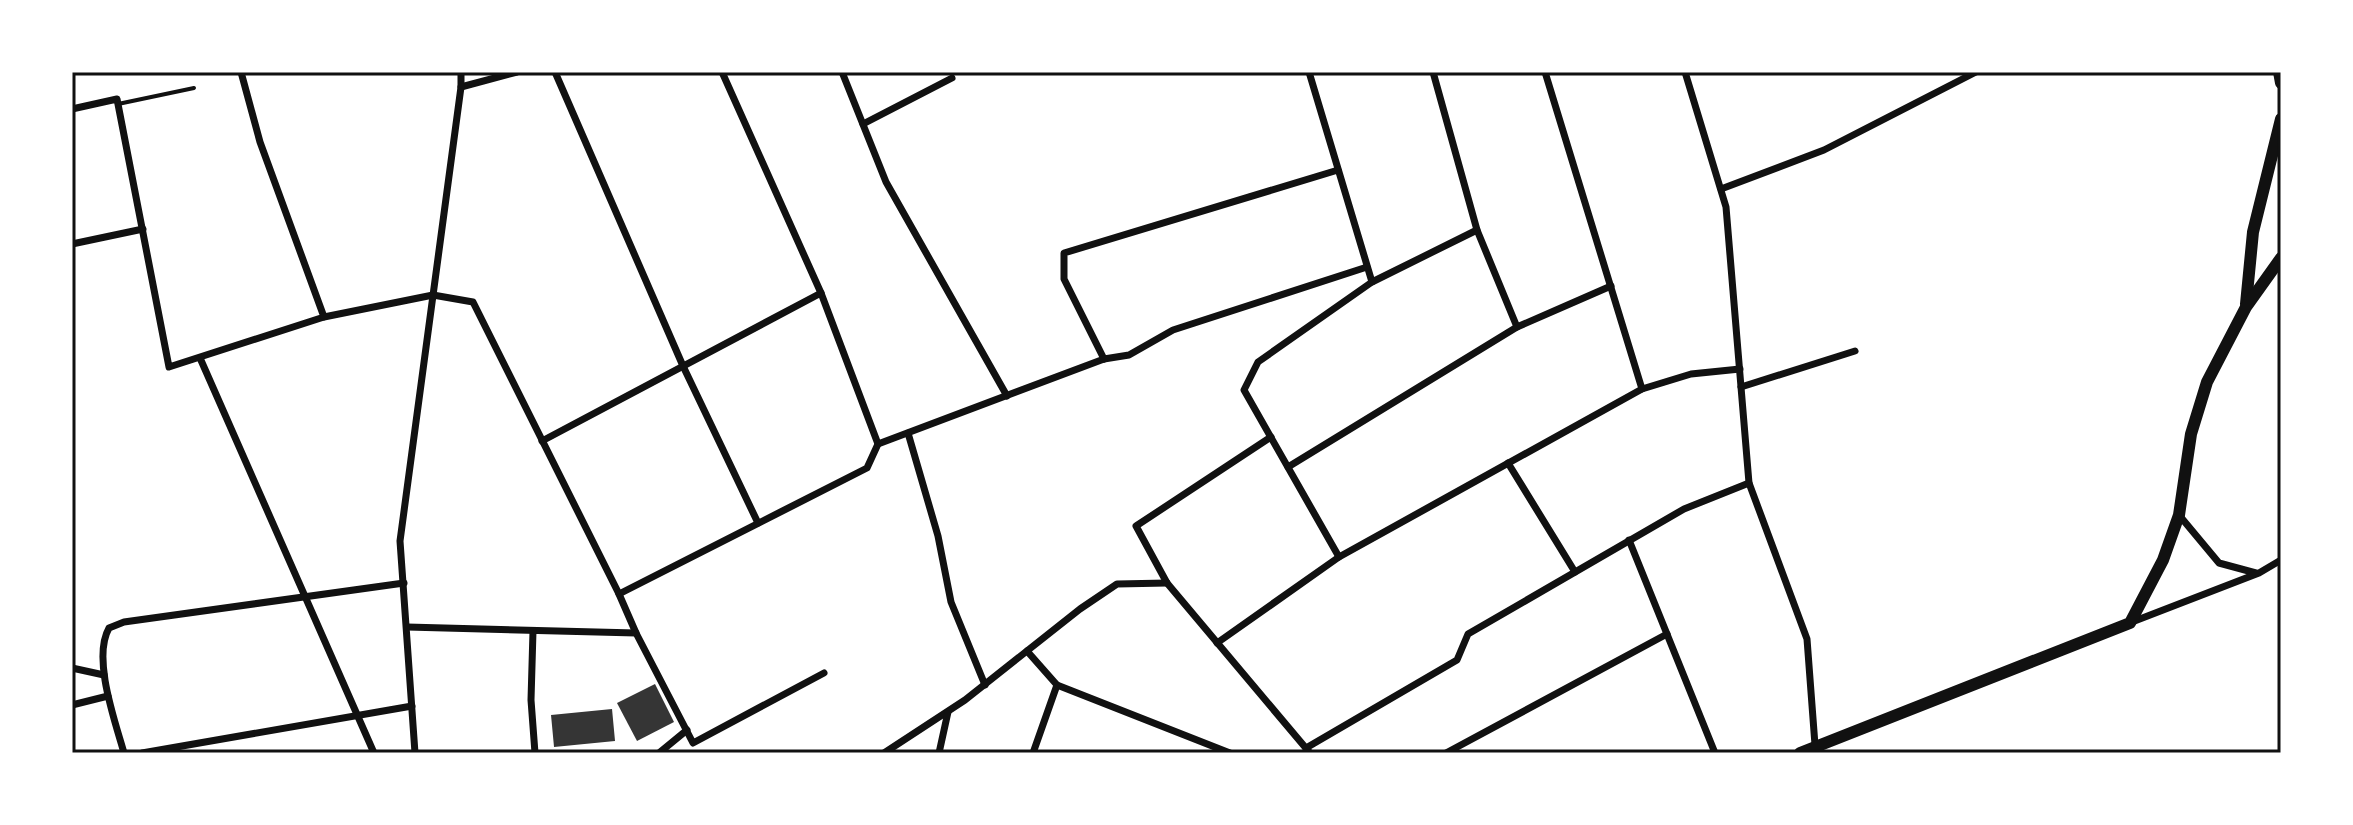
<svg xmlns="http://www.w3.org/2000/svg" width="2353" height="825" viewBox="0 0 2353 825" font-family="Literata,serif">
  <rect width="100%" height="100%" fill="#fff"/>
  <!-- building -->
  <g fill="#353535">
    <polygon points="655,684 674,722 637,741 617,703"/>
    <polygon points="612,709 615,741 554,747 551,715"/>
  </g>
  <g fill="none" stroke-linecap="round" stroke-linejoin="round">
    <!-- service -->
    <polyline stroke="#111" stroke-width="4" points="118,104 194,88"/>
    <!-- minor -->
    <g stroke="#111" stroke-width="7">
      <polyline points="555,72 683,366 758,523"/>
      <polyline points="722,72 821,293 878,444"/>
      <polyline points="842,72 886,182 1007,396"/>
      <polyline points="1309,72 1372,282"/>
      <polyline points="1433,72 1477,230 1517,327"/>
      <polyline points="1545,72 1642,389"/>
      <polyline points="1685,72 1726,207 1749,483 1807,639 1815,745"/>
      <polyline points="461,87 517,72"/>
      <polyline points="72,109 117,99 169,367 324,317 260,142 241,72"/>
      <polyline points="863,124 952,78"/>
      <polyline points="1721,189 1824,150 1976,72"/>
      <polyline points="72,244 143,229"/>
      <polyline points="324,317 433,295 473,302 619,594 636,633 693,743 824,673"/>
      <polyline points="200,358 374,753"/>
      <polyline points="1104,359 1064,279 1064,253 1338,170"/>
      <polyline points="1741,387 1855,351"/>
      <polyline points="908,433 938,536 951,602 985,685"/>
      <polyline points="1271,437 1136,526 1167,583 1310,753"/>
      <polyline points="542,441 821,293"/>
      <polyline points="1508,463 1575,572"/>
      <polyline points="1288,467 1517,327 1611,286"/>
      <polyline points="2179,515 2219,563 2256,573"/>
      <polyline points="1629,540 1715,753"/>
      <polyline points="1339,557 1244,390 1258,362 1372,282 1477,230"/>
      <polyline points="619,594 867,468 878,444 1104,359 1129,355 1173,330 1367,267"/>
      <polyline points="2132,622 2259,573 2281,560"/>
      <polyline points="407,627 636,633"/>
      <polyline points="533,631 531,700 535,753"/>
      <polyline points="1217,643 1339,557 1642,389 1691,374 1740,369"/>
      <polyline points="1027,651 1057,685 1230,753"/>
      <polyline points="72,668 104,675"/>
      <polyline points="72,705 108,696"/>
      <polyline points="1306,748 1457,660 1468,634 1684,509 1749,483"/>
      <path d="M124 753C115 721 92 658 109 628L124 622 404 583"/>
      <polyline points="142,753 412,706"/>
      <polyline points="415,753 400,541 461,87 461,72"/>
      <polyline points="659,753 687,730"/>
      <polyline points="884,753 965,700 1080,609 1117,584 1167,583"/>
      <polyline points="939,753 948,712"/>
      <polyline points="1033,753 1057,685"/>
      <polyline points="1446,753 1667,634"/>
    </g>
    <!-- primary -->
    <g stroke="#111" stroke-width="12">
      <polyline points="2279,72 2281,83"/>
      <polyline points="2246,304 2253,232 2281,119"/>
      <polyline points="1800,753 2130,623 2163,560 2179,515 2191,434 2207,382 2246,307 2281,258"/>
    </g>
  </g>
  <!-- border -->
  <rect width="2353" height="825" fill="none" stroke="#ffffff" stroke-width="148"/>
  <rect x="74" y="74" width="2205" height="677" fill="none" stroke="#111" stroke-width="3"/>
</svg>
